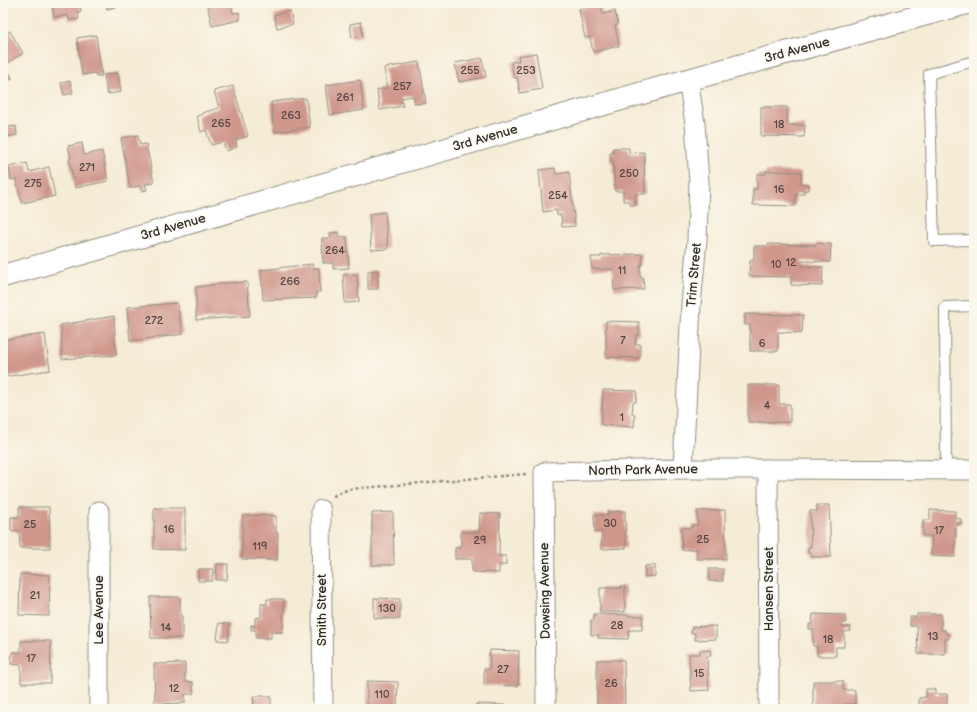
<svg xmlns="http://www.w3.org/2000/svg" width="977" height="712" viewBox="0 0 977 712" font-family="'Balsamiq Sans',sans-serif">
  <rect width="100%" height="100%" fill="#fbf7ec"/>
  <filter id="ink" filterUnits="userSpaceOnUse"><feTurbulence type="fractalNoise" baseFrequency=".025" numOctaves="2"/><feDisplacementMap in="SourceGraphic" scale="8" xChannelSelector="R" yChannelSelector="G"/><feConvolveMatrix kernelMatrix="1 2 1 2 8 2 1 2 1" color-interpolation-filters="sRGB"/></filter>
  <filter id="wash" filterUnits="userSpaceOnUse"><feTurbulence type="fractalNoise" baseFrequency=".012" numOctaves="4" result="noise"/><feDisplacementMap in="SourceGraphic" scale="16" xChannelSelector="R" yChannelSelector="G"/><feGaussianBlur stdDeviation="0.9" result="paint"/><feColorMatrix in="noise" values="0 0 0 0 0 0 0 0 0 0 0 0 0 0 0 0 0 1.4 0 .05"/><feComposite in="paint" operator="in"/></filter>
  <g filter="url(#wash)">
    <rect width="100%" height="100%" fill="#f5ecd6"/>
    <g id="blocks">
      <!-- building -->
      <g fill="#d0988c">
        <polygon points="52,3 83,3 84,5 80,6 81,12 78,12 79,19 69,20 68,15 54,17"/>
        <polygon points="104,3 114,3 115,7 107,9 106,5 104,5"/>
        <polygon points="207,3 231,3 233,13 239,12 240,20 212,26"/>
        <polygon points="600,4 603,14 615,11 618,25 615,26 619,46 593,52 590,37 585,38 579,9"/>
        <polygon points="290,11 293,24 277,28 274,15"/>
        <polygon points="361,22 363,36 352,38 350,24"/>
        <polygon points="10,31 23,53 4,65 12,78 3,83 3,36"/>
        <polygon points="96,35 102,76 96,76 95,73 82,75 77,38"/>
        <polygon points="536,53 542,89 520,93 517,77 514,78 511,62 519,61 518,56"/>
        <polygon points="482,58 486,77 459,82 455,63"/>
        <polygon points="419,62 426,103 415,104 413,96 401,98 403,106 380,110 377,90 387,88 384,68"/>
        <polygon points="118,73 121,92 107,94 104,75"/>
        <polygon points="360,80 364,110 330,115 326,85"/>
        <polygon points="70,81 73,93 64,95 61,83"/>
        <polygon points="233,86 248,136 236,140 237,147 226,151 223,142 211,145 206,130 201,132 197,116 203,114 202,113 219,108 214,91"/>
        <polygon points="306,98 310,127 274,132 271,102"/>
        <polygon points="761,107 787,107 787,125 805,125 804,137 761,136"/>
        <polygon points="16,126 17,135 3,138 3,128"/>
        <polygon points="138,135 140,145 146,144 154,183 145,184 147,190 142,191 141,186 130,188 121,138"/>
        <polygon points="82,143 84,155 102,151 108,181 75,188 69,159 71,158 68,146"/>
        <polygon points="613,148 629,148 629,153 644,152 645,194 636,194 636,205 630,205 630,201 623,201 623,191 615,191 613,162 611,162 610,153 613,153"/>
        <polygon points="27,163 29,172 49,167 55,196 22,203 16,179 11,180 9,167"/>
        <polygon points="555,168 556,174 569,172 575,226 562,227 561,215 557,215 556,210 543,212 539,170"/>
        <polygon points="766,171 801,172 801,184 809,184 809,190 804,190 804,194 796,194 795,206 753,205 753,189 757,189 757,174 766,174"/>
        <polygon points="385,212 388,249 371,250 369,214"/>
        <polygon points="339,232 339,237 347,237 349,268 333,269 333,263 323,263 322,238 331,238 330,233"/>
        <polygon points="816,243 831,244 830,262 802,261 802,266 823,267 822,286 791,285 791,277 749,276 750,260 754,260 754,246 768,246 768,244 816,245"/>
        <polygon points="642,254 642,265 640,265 640,277 643,277 644,289 614,290 613,269 592,269 591,257 601,257 601,255"/>
        <polygon points="312,264 313,268 319,268 320,292 316,292 316,298 263,300 261,270"/>
        <polygon points="378,270 378,289 368,289 368,271"/>
        <polygon points="357,274 359,302 345,303 343,275"/>
        <polygon points="247,282 250,316 196,320 196,287 226,283"/>
        <polygon points="177,303 183,334 130,341 127,307"/>
        <polygon points="745,314 803,315 802,333 778,332 778,351 750,351 750,325 745,325"/>
        <polygon points="114,316 116,355 62,359 61,325"/>
        <polygon points="606,321 639,322 639,335 636,335 635,344 640,344 640,358 606,357"/>
        <polygon points="45,334 50,370 3,377 3,340"/>
        <polygon points="748,385 779,385 779,404 790,404 790,422 748,422"/>
        <polygon points="603,390 637,391 636,402 633,402 632,414 635,414 634,427 601,425"/>
        <polygon points="817,505 829,505 831,557 811,557 811,553 808,553 808,547 811,547 810,511 817,511"/>
        <polygon points="19,507 49,507 50,548 20,548 19,531 11,531 11,517 19,517"/>
        <polygon points="154,508 185,508 185,550 154,549"/>
        <polygon points="725,510 726,559 697,559 697,549 682,550 681,528 692,528 692,525 698,525 697,511"/>
        <polygon points="930,510 955,511 955,518 961,519 961,524 956,524 955,557 931,556 932,536 923,536 923,520 930,520"/>
        <polygon points="625,511 626,548 601,549 602,532 595,532 594,515 608,515 608,512"/>
        <polygon points="393,512 394,565 372,565 372,513"/>
        <polygon points="480,513 500,514 499,556 506,556 506,565 499,565 499,573 472,572 472,559 455,559 455,548 461,548 461,532 479,532"/>
        <polygon points="243,515 276,516 276,533 278,533 277,560 242,559"/>
        <polygon points="217,564 228,564 227,580 216,580"/>
        <polygon points="655,565 655,576 645,577 645,566"/>
        <polygon points="199,569 213,569 212,581 198,581"/>
        <rect x="709" y="569" width="14" height="12"/>
        <polygon points="20,574 50,575 49,616 19,615"/>
        <polygon points="621,586 625,586 625,612 600,612 600,588 622,588"/>
        <polygon points="150,597 180,597 180,616 182,616 182,638 151,638"/>
        <polygon points="374,598 400,599 400,619 374,618"/>
        <polygon points="267,599 284,599 283,632 271,632 271,638 256,638 256,630 251,630 251,625 255,626 255,618 261,617 261,604 267,604"/>
        <polygon points="594,614 629,615 629,616 643,616 642,630 629,630 628,639 598,638 599,635 591,635 591,620 594,620"/>
        <polygon points="813,614 845,615 846,623 842,623 842,627 851,627 850,631 844,632 844,647 836,647 836,656 817,656 817,646 813,646 813,629 809,629 809,624 812,624"/>
        <polygon points="917,614 941,614 941,630 945,630 945,633 948,633 949,639 945,639 945,654 918,654 917,626 910,626 910,617 917,617"/>
        <polygon points="219,623 229,624 228,641 217,640"/>
        <polygon points="716,626 716,639 695,640 695,633 691,633 692,627"/>
        <polygon points="21,641 51,641 50,683 21,683 21,665 11,664 12,652 21,652"/>
        <polygon points="490,650 519,651 518,686 484,685 484,669 489,669"/>
        <polygon points="710,650 711,656 707,656 709,690 691,691 689,654 700,654 700,651"/>
        <polygon points="597,660 624,660 625,706 597,706"/>
        <polygon points="185,663 185,682 193,682 193,694 185,694 185,703 155,704 154,664"/>
        <polygon points="367,681 398,682 397,706 402,706 402,709 367,709"/>
        <polygon points="813,681 843,681 843,690 855,690 855,704 844,704 844,709 813,709"/>
        <polygon points="926,689 935,689 935,694 947,694 947,709 919,709 919,698 926,697"/>
        <polygon points="253,696 271,696 271,707 276,707 276,709 249,709 249,707 254,706"/>
        <polygon points="476,704 504,705 504,709 476,709"/>
      </g>
    </g>
  </g>
  <g filter="url(#ink)">
    <use href="#blocks" fill-opacity="0" stroke="#908c80" stroke-width="1"/>
    <g fill="none" stroke-linecap="round" stroke-linejoin="round">
      <defs>
        <g id="service">
          <polyline points="974,61 929,74 934,241 974,240"/>
          <polyline points="946,470 945,307 974,306"/>
        </g>
        <g id="minor">
          <polyline points="683,469 691,305 697,240 699,182 695,123 688,80"/>
          <polyline points="768,469 769,709"/>
          <polyline points="321,510 323,709"/>
          <polyline points="99,511 99,709"/>
          <polyline points="546,709 544,472 683,469 768,469 974,470"/>
        </g>
        <polyline id="tertiary" points="3,276 688,80 967,3"/>
      </defs>
      <!-- service casing -->
      <use href="#service" stroke="#908c80" stroke-width="12"/>
      <!-- minor casing -->
      <use href="#minor" stroke="#908c80" stroke-width="21"/>
      <!-- tertiary casing -->
      <use href="#tertiary" stroke="#908c80" stroke-width="24"/>
      <!-- path -->
      <polyline stroke="#908c80" stroke-width="2.5" stroke-dasharray="3 3" stroke-linecap="butt" points="333,496 349,489 526,474"/>
      <!-- service -->
      <use href="#service" stroke="#fff" stroke-width="10"/>
      <!-- minor -->
      <use href="#minor" stroke="#fff" stroke-width="19"/>
      <!-- tertiary -->
      <use href="#tertiary" stroke="#fff" stroke-width="22"/>
    </g>
  </g>
  <g text-anchor="middle" dominant-baseline="central" stroke-width="3" stroke-linejoin="round" paint-order="stroke">
    <!-- number labels -->
    <g font-size="11" fill="#544643">
      <text x="470" y="70">255</text>
      <text x="526" y="70">253</text>
      <text x="402" y="86">257</text>
      <text x="345" y="97">261</text>
      <text x="291" y="115">263</text>
      <text x="221" y="123">265</text>
      <text x="779" y="124">18</text>
      <text x="87" y="167">271</text>
      <text x="629" y="173">250</text>
      <text x="33" y="183">275</text>
      <text x="779" y="189">16</text>
      <text x="558" y="195">254</text>
      <text x="335" y="250">264</text>
      <text x="791" y="262">12</text>
      <text x="776" y="264">10</text>
      <text x="622" y="270">11</text>
      <text x="290" y="281">266</text>
      <text x="154" y="320">272</text>
      <text x="623" y="340">7</text>
      <text x="762" y="343">6</text>
      <text x="767" y="405">4</text>
      <text x="622" y="417">1</text>
      <text x="610" y="523">30</text>
      <text x="30" y="524">25</text>
      <text x="169" y="529">16</text>
      <text x="939" y="530">17</text>
      <text x="703" y="539">25</text>
      <text x="480" y="540">29</text>
      <text x="260" y="546">119</text>
      <text x="35" y="595">21</text>
      <text x="387" y="608">130</text>
      <text x="617" y="625">28</text>
      <text x="166" y="627">14</text>
      <text x="933" y="636">13</text>
      <text x="828" y="639">18</text>
      <text x="31" y="658">17</text>
      <text x="503" y="669">27</text>
      <text x="699" y="673">15</text>
      <text x="611" y="683">26</text>
      <text x="174" y="688">12</text>
      <text x="382" y="694">110</text>
    </g>
    <!-- street labels -->
    <g font-size="13" fill="#2b2b2b" stroke="#fbf7ec">
      <text transform="translate(797 50) rotate(-15)">3rd Avenue</text>
      <text transform="translate(485 138) rotate(-16)">3rd Avenue</text>
      <text transform="translate(173 227) rotate(-16)">3rd Avenue</text>
      <text transform="translate(694 275) rotate(-85)">Trim Street</text>
      <text transform="translate(643 470) rotate(-1)">North Park Avenue</text>
      <text transform="translate(769 589) rotate(-90)">Hansen Street</text>
      <text transform="translate(545 591) rotate(-91)">Dowsing Avenue</text>
      <text transform="translate(99 610) rotate(-90)">Lee Avenue</text>
      <text transform="translate(322 610) rotate(-90)">Smith Street</text>
    </g>
  </g>
  <!-- margin -->
  <rect width="977" height="712" fill="none" stroke="#fbf7ec" stroke-width="16"/>
</svg>
